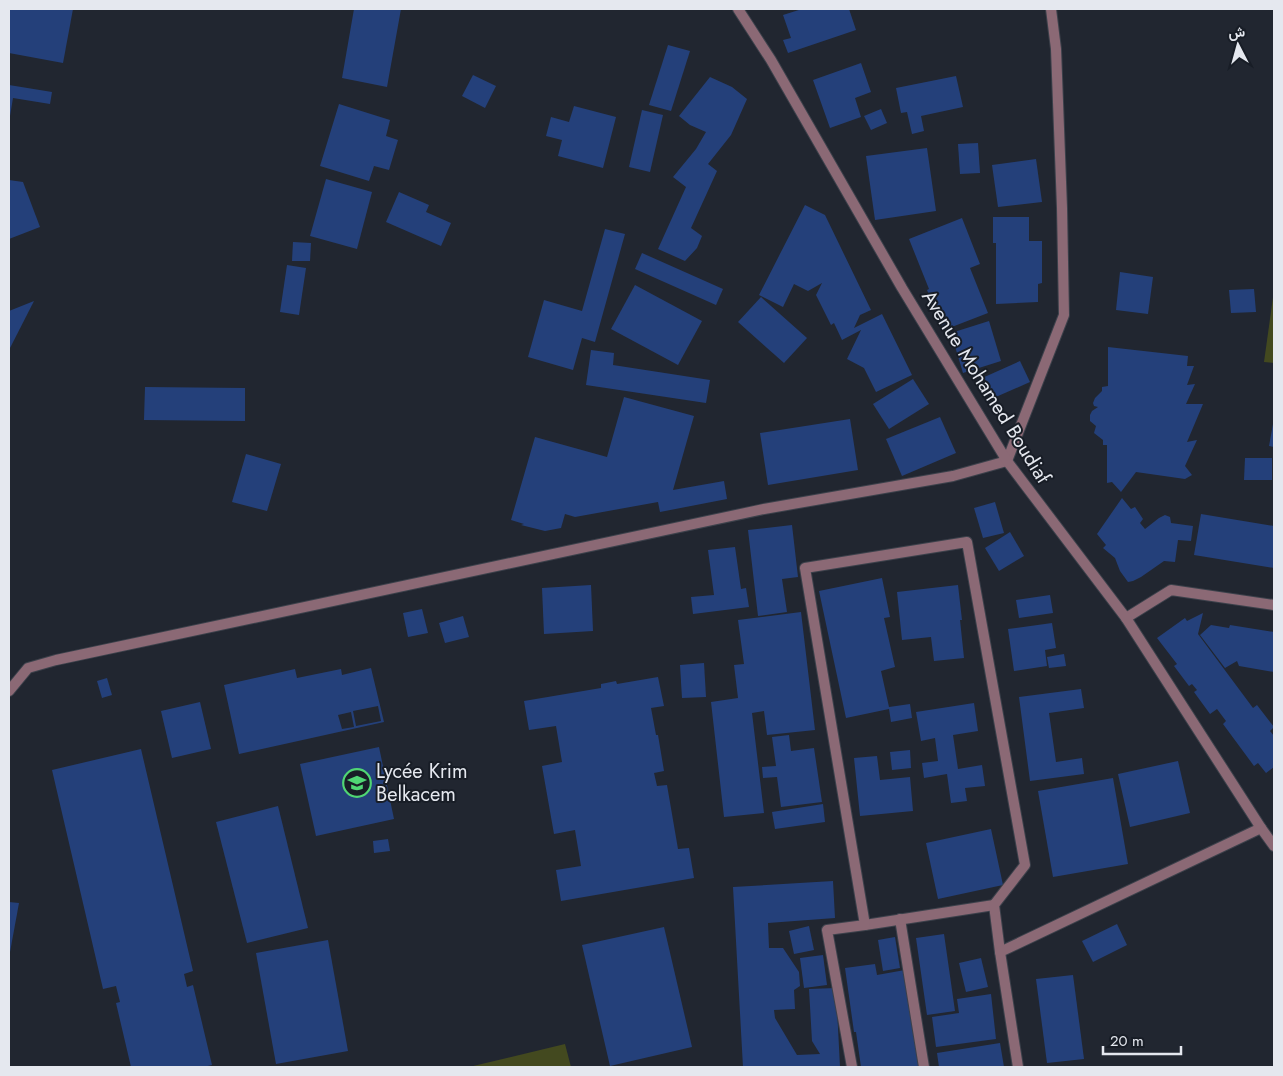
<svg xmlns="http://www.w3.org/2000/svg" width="1283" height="1076" viewBox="0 0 1283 1076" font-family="Jost,Vazirmatn,sans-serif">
  <rect width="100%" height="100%" fill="#212630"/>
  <!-- green -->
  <g fill="#43491f">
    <polygon points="1274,290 1274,363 1264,362"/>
    <polygon points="565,1044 571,1067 469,1067"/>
  </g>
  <!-- building -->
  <g fill="#24407a" fill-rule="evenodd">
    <polygon points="9,9 73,9 63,63 9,53"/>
    <polygon points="354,9 367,10 367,9 401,9 387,87 342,78"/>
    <polygon points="802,9 849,9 856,30 788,53 783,40 791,38 783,15"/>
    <polygon points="668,45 690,51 671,111 649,105"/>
    <polygon points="861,63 871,92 855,98 861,117 830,128 813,80"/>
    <polygon points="473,75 496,86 485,108 462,96"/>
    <polygon points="956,76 963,107 921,116 924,131 912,134 907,112 901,113 896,88"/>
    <polygon points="710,77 732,87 747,99 731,135 708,164 717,171 691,228 702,236 697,248 685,261 658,249 686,187 673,177 696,149 706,132 690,125 679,116"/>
    <polygon points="9,85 52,92 50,104 13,98 10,116 9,116"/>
    <polygon points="339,104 390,120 386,136 398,140 389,170 374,166 369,181 320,166"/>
    <polygon points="574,106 616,117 603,168 558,156 562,140 546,136 551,117 569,122"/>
    <polygon points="881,109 887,123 871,130 864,116"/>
    <polygon points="642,110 663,115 650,172 629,167"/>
    <polygon points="978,143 980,173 960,174 958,144"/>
    <polygon points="927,148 936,211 875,220 866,156"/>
    <polygon points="1036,159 1042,202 998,207 992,165"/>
    <polygon points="326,179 372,192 357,249 310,236"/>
    <polygon points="9,180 23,182 40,227 9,239"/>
    <polygon points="399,192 429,205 426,212 451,223 441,246 386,222"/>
    <polygon points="805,205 825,215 871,310 860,315 854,328 882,314 912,375 876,392 864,368 847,359 861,330 842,340 834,323 831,325 816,295 822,283 808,291 794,284 783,307 759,295"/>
    <polygon points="993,217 1029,217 1029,241 1042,241 1042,283 1038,284 1038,302 996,304 996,243 993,243"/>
    <polygon points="962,218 980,264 970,268 988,313 944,330 927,290 929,289 909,239"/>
    <polygon points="605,229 625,234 595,342 582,338 573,370 528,357 544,300 582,311"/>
    <polygon points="293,242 311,243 310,261 292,261"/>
    <polygon points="642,253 723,289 716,305 635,269"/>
    <polygon points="287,265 306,268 299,315 280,312"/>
    <polygon points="1120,272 1153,277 1148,314 1116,310"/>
    <polygon points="635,285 702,321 678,365 611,329"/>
    <polygon points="1254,289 1256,312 1231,313 1229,290"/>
    <polygon points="761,297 807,338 784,363 738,322"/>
    <polygon points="34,301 9,350 9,311"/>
    <polygon points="989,321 1001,361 963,373 951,333"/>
    <polygon points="1108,347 1188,356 1187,366 1194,366 1187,385 1195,384 1186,404 1203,404 1187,442 1197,440 1185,466 1192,475 1185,479 1136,472 1121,492 1112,482 1107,483 1107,445 1103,445 1103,440 1094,433 1096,426 1090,421 1090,415 1092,411 1098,407 1094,406 1093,403 1095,398 1102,391 1102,387 1108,386"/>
    <polygon points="591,350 614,353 613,365 710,380 706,403 586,385"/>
    <polygon points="1020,361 1030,382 989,400 980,379"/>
    <polygon points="913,379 929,404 889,429 873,404"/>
    <polygon points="145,387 245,388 245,421 144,420"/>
    <polygon points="624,397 694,416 673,490 724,481 727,499 660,512 658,502 575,517 565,514 561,528 545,531 521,525 524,524 511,520 535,437 607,457"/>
    <polygon points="940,417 956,453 902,476 886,439"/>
    <polygon points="850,419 858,470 768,485 760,433"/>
    <polygon points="1273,424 1274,424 1274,447 1269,446"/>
    <polygon points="246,454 281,464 267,511 232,502"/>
    <polygon points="1245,458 1272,458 1272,480 1244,480"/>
    <polygon points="1122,498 1131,509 1135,507 1143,519 1140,523 1145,529 1159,518 1165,515 1170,517 1171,523 1193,526 1191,541 1178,540 1175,562 1164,561 1141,577 1133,581 1128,582 1120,571 1115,558 1103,548 1106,545 1097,534"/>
    <polygon points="995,502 1004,533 983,538 974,508"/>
    <polygon points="1201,514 1274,526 1274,568 1194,555"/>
    <polygon points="792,525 798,577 782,579 787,612 758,616 748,530"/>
    <polygon points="1010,532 1024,556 999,571 985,548"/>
    <polygon points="735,547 741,589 746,588 749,607 693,614 691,597 714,595 708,550"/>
    <polygon points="882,578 890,617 884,618 895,667 881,671 889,707 910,704 912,718 891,722 889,709 846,718 819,591"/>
    <polygon points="591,585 593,631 544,634 542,588"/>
    <polygon points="958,585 962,620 960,620 964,658 934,661 931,637 902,640 897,592"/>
    <polygon points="1050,595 1053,613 1019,618 1016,600"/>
    <polygon points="422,609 428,633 408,637 403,613"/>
    <polygon points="801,612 815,730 767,735 764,711 752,713 764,813 724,817 711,702 738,698 734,665 744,664 738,620"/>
    <polygon points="1203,613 1198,634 1253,708 1257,705 1274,727 1270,731 1274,736 1274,767 1266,773 1258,763 1254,766 1223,724 1226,721 1217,709 1210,714 1194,692 1197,690 1192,684 1189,686 1174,666 1177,664 1157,638 1185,618 1187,621"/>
    <polygon points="463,616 469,637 445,643 439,623"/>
    <polygon points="1052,623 1056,648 1045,650 1047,666 1014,671 1008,629"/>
    <polygon points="1211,625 1229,628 1230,625 1274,632 1274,672 1239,666 1237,661 1225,668 1200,635"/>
    <polygon points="1064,654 1066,666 1049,668 1047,657"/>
    <polygon points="704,663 706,697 682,698 680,665"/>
    <path d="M371 668 384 722 239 754 224 685 295 669 297 678 341 669 342 675ZM378 706 381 721 356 726 353 711ZM351 712 354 727 342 729 338 715Z"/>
    <polygon points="658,677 664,706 651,708 656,735 658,735 664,771 654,773 657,786 667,785 678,849 689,848 694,878 561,901 556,870 581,866 575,830 554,834 542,766 562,762 556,726 529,730 524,701 601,688 601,684 616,681 617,684"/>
    <polygon points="107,678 112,695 102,698 97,681"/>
    <polygon points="1081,689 1084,708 1049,713 1056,762 1082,758 1084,774 1030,781 1019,697"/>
    <polygon points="200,702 211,749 172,758 161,711"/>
    <polygon points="974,703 978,731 953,735 958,769 982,765 985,786 965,788 967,801 951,803 947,774 924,778 922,763 938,761 935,738 921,741 916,712"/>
    <polygon points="789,735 791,751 814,748 822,802 781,807 777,777 763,778 762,767 776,766 772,737"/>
    <polygon points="379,747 394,819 316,836 300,764"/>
    <polygon points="141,749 193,971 184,974 187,987 193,985 212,1065 203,1067 131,1067 116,1003 120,1002 116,986 103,989 52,770"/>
    <polygon points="910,750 911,768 892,770 890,752"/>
    <polygon points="877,756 880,780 910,777 913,811 860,816 854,758"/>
    <polygon points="1178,761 1190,813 1130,827 1118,774"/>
    <polygon points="1113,778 1128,864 1053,877 1038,791"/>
    <polygon points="823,804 825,822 775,829 772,812"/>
    <polygon points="278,806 308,928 247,943 216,822"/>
    <polygon points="991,829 1003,885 938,899 926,843"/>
    <polygon points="388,839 390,851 374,853 373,841"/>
    <polygon points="833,881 835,918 768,923 769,948 783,948 799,972 800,986 794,990 795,1009 774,1010 775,1018 797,1055 820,1054 812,1041 809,989 836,988 840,1067 743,1067 733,887"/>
    <polygon points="9,902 19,903 10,952 9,952"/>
    <polygon points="1117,924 1127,945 1093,962 1082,941"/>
    <polygon points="809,926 814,950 794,954 789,931"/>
    <polygon points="664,927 692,1047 610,1066 582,945"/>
    <polygon points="944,934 955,1011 927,1015 916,938"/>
    <polygon points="895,937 900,968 883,971 878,940"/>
    <polygon points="328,940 348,1051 276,1064 256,953"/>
    <polygon points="823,955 827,985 804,988 800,958"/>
    <polygon points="981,958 988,987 966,992 959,963"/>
    <polygon points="875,964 877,975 905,970 920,1067 861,1067 856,1032 854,1032 845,968"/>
    <polygon points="1073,975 1084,1059 1047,1063 1036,979"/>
    <polygon points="991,994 996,1039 936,1047 932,1017 959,1013 957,999"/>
    <polygon points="1000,1043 1004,1067 939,1067 937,1053"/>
  </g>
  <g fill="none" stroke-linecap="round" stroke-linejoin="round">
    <defs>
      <polyline id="service" points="1126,618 1171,590 1274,605"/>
      <g id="minor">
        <polyline points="9,691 28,668 56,660 764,509 953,476 1007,461 1064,315 1062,208 1056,49 1051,9"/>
        <polyline points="900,919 924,1067"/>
        <polyline points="865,925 994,905"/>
        <polyline points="852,1067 827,930 865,925 805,568 967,542 1025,865 994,905 1000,952"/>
        <polyline points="1018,1067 1000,952 1261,828"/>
      </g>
      <polyline id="tertiary" points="738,9 771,60 902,288 1007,461 1126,618 1261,828 1274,846"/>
    </defs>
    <!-- service casing -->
    <use href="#service" stroke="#3c414b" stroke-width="12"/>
    <!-- minor casing -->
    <use href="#minor" stroke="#3c414b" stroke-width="12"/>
    <!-- tertiary casing -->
    <use href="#tertiary" stroke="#3c414b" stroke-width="12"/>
    <!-- service -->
    <use href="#service" stroke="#8b6975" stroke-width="10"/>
    <!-- minor -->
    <use href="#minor" stroke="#8b6975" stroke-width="10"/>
    <!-- tertiary -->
    <use href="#tertiary" stroke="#8b6975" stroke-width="10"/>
  </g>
  <!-- icons -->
  <defs>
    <symbol id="school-ring" viewBox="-11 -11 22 22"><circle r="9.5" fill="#181d26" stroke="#50d674" stroke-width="1.5"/><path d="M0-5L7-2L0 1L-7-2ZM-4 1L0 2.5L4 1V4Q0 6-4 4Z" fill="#50d674"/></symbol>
  </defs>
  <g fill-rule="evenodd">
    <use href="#school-ring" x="341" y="767" width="32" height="32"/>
  </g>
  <g text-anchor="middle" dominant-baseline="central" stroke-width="4" stroke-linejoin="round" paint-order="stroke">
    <!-- street labels -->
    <g font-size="20" fill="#e5e8ef" stroke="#181d26">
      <text transform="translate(986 387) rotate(58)">Avenue Mohamed Boudiaf</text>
    </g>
    <!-- poi labels -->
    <g font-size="20" fill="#e5e8ef" stroke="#181d26" text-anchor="start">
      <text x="376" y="771">Lycée Krim<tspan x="376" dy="23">Belkacem</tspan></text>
    </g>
  </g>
  <!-- border -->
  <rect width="1283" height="1076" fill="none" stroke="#e5e8ef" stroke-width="20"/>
  <!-- north arrow -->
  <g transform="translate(1238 45) rotate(354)" stroke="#181d26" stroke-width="4" paint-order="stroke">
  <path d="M0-4L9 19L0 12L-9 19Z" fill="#e5e8ef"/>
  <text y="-8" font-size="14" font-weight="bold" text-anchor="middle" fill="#e5e8ef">ش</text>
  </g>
  <!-- scale -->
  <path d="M1103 1046v8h78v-8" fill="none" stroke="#e5e8ef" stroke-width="2.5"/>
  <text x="1110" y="1046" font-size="15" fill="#e5e8ef" stroke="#181d26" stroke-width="4" paint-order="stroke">20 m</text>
</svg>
